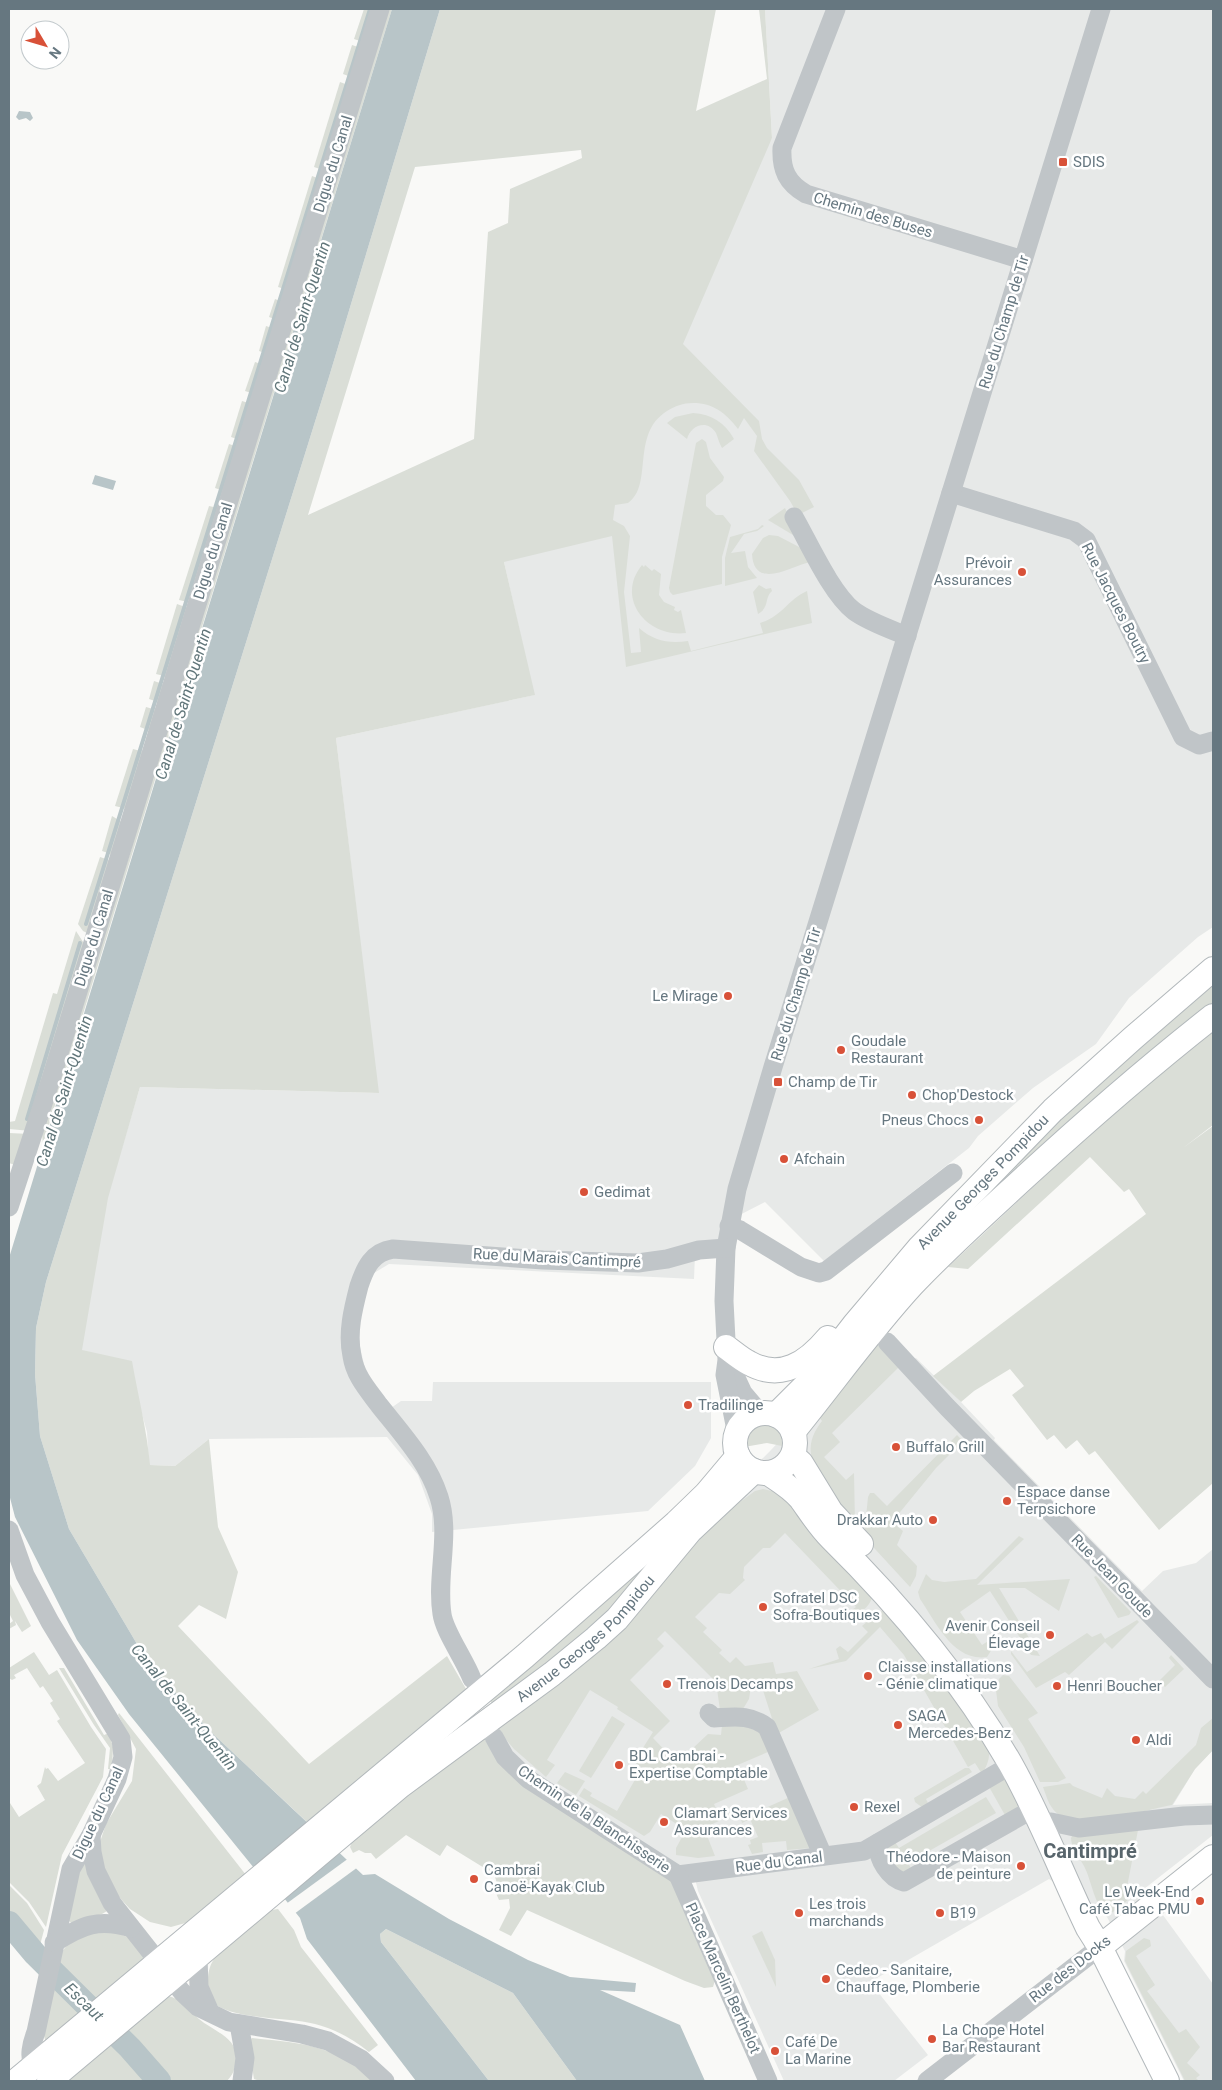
<svg xmlns="http://www.w3.org/2000/svg" width="1222" height="2090" viewBox="0 0 1222 2090" font-family="Roboto,sans-serif">
  <rect width="100%" height="100%" fill="#f9f9f7"/>
  <!-- built -->
  <g fill="#e7e9e8">
    <polygon points="765,9 1213,9 1213,927 1198,937 1129,998 1096,1044 1033,1088 978,1136 969,1148 824,1261 765,1202 728,1221 722,1238 695,1255 694,1279 389,1264 369,1276 359,1317 358,1338 366,1373 391,1408 401,1401 432,1401 433,1382 711,1382 711,1438 695,1466 648,1511 432,1532 432,1514 418,1475 387,1437 209,1439 175,1466 149,1465 147,1432 140,1407 65,1353 69,1326 140,1087 378,1093 336,738 534,695 504,562 772,138"/>
    <polygon points="874,1341 899,1367 916,1358 961,1402 995,1438 994,1440 1142,1591 1163,1571 1196,1563 1213,1549 1213,1750 1195,1769 1173,1805 1212,1803 1213,1805 1213,1835 1144,1889 1213,1984 1213,2081 1184,2081 1124,1961 1125,1951 1107,1917 1049,1879 870,1982 928,2055 894,2081 784,2081 698,1891 692,1866 682,1867 540,1787 494,1737 516,1692 644,1576 771,1450"/>
  </g>
  <!-- green -->
  <g fill="#daded7" fill-rule="evenodd">
    <polygon points="364,9 376,9 363,42 354,39"/>
    <polygon points="386,9 392,9 43,1144 42,1134 132,847 128,843"/>
    <path d="M440 9H716L696 111 767 79 759 9H765L772 138 683 344 759 421 762 439 767 448 799 480 814 507 798 515 790 501 754 451 757 436 744 418 738 429C726 413 713 403 693 403 683 403 675 406 667 411 630 434 654 485 628 503L615 505 613 520 624 526 630 536 624 592 631 653 641 652 639 628C654 641 669 644 688 641L691 651 763 633 760 623C783 616 787 600 807 591L812 623 626 667 612 536 504 562 535 695 336 738 379 1093 140 1087 108 1198 82 1350 132 1361C138 1396 147 1430 150 1465L175 1466 209 1439 218 1527 238 1572 226 1619 199 1605 178 1626 309 1764 447 1656 466 1689 308 1823 211 1732 147 1661 69 1529 40 1436 35 1374 36 1328 46 1282 329 377ZM581 150 582 158 510 189 508 223 488 232 474 439 308 515 415 167Z"/>
    <polygon points="352,45 361,48 351,77 343,74"/>
    <polygon points="340,82 348,85 323,170 314,167"/>
    <polygon points="312,176 320,179 285,289 278,287"/>
    <polygon points="275,299 283,302 280,321 269,317"/>
    <polygon points="266,326 278,330 265,353 259,351"/>
    <polygon points="255,362 261,364 258,395 245,391"/>
    <polygon points="242,401 255,405 243,441 231,437"/>
    <path d="M693 413C712 414 725 423 734 439L722 448C719 443 718 438 716 433 707 418 690 426 687 439L667 423 675 417Z"/>
    <polygon points="702,439 706,442 710,458 724,477 723,481 706,495 706,506 716,515 723,515 731,525 722,557 722,584 673,595 670,592 669,588 696,443"/>
    <polygon points="229,444 238,447 224,491 215,488"/>
    <polygon points="209,506 218,508 188,602 179,600"/>
    <polygon points="785,508 798,538 768,520"/>
    <polygon points="762,525 764,526 757,531 744,534 731,553 745,551 748,567 757,578 725,586 725,558 730,537 758,529"/>
    <path d="M769 535 778 536 803 549 810 562C792 566 754 591 752 554L763 538Z"/>
    <path d="M642 565 644 567 645 565 652 571 654 569 661 574 659 595 664 602 675 607 674 610 678 612 681 610 686 633C647 638 615 598 642 565Z"/>
    <path d="M759 585 766 589 771 588 772 591C764 598 770 607 758 614L753 592Z"/>
    <polygon points="177,604 188,608 168,677 156,674"/>
    <polygon points="154,681 166,685 161,703 149,699"/>
    <polygon points="146,707 160,711 153,732 140,727"/>
    <polygon points="133,749 144,752 127,809 115,806"/>
    <polygon points="112,816 122,822 111,854 102,851"/>
    <polygon points="100,857 109,860 87,933 83,931 78,924"/>
    <polygon points="76,931 85,945 31,1131 9,1129 9,1122 15,1121 53,993 57,994"/>
    <polygon points="1213,979 1213,1006 930,1249 1005,1168"/>
    <path d="M1213 1031V1125L1183 1148 1213 1126V1483L1159 1530 1095 1451 1089 1455 1077 1440 1066 1449 1054 1435 1047 1440 1012 1395 1024 1386 1010 1369 974 1391 961 1402 933 1376 1146 1214 1129 1189 1124 1192 1090 1157 968 1269 948 1267C1034 1186 1120 1104 1213 1031Z"/>
    <polygon points="9,1133 30,1134 15,1165 9,1163"/>
    <path d="M874 1341 899 1367 832 1433 840 1442 824 1457 846 1480 854 1473 855 1523 853 1525C840 1506 814 1476 811 1454 809 1441 815 1430 822 1421L819 1417Z"/>
    <path d="M762 1423C776 1424 786 1433 787 1447L767 1443 744 1447C744 1434 750 1427 762 1423Z"/>
    <polygon points="957,1435 963,1441 936,1468 892,1522 903,1531 897,1545 917,1566 916,1576 910,1587 864,1537 868,1497 870,1493 874,1493 887,1506"/>
    <path d="M763 1489 776 1492 784 1500 787 1498 873 1595C870 1606 861 1616 849 1612L856 1607 785 1533 770 1548H763L744 1567 743 1578 745 1580 730 1594 719 1593 695 1617 707 1628 703 1632 722 1650 719 1653 730 1663 736 1657 745 1666 773 1662 776 1674 797 1671 819 1710 777 1734 761 1684 751 1686 749 1699 743 1709 720 1710 716 1682 665 1631 657 1639 664 1646 630 1680 670 1721 653 1738 677 1763 708 1734 721 1735 722 1725H743L761 1733 768 1752 726 1770 728 1775 740 1770 748 1789 714 1804 721 1820 704 1828 715 1856 698 1858 676 1855V1848L686 1830 661 1814 650 1832 644 1836 579 1796 584 1788 592 1793 590 1796 617 1811 636 1778 638 1779 644 1769 634 1762 653 1732 617 1709 618 1707 590 1690 547 1760 555 1765 546 1777 514 1749 497 1729 521 1709 685 1547 737 1499 740 1502 755 1491Z"/>
    <path d="M1019 1536 1024 1539 977 1585 1070 1579 1059 1611 1025 1588H999L1040 1656 1031 1655 990 1591 960 1612 982 1645 993 1638C995 1645 991 1651 987 1657 953 1662 936 1622 920 1599L918 1592 926 1574 932 1580 944 1582 976 1579Z"/>
    <polygon points="669,1541 587,1634 493,1709 489,1695"/>
    <polygon points="1096,1576 1131,1612 1129,1615 1118,1618 1094,1577"/>
    <polygon points="9,1582 31,1626 22,1632 15,1621 16,1625 9,1629 9,1624 13,1621 9,1613"/>
    <path d="M886 1610 892 1612 989 1743C990 1756 989 1763 982 1774L975 1763 968 1767 904 1655 880 1627 846 1661 809 1669 839 1659 836 1649 840 1646 848 1652 868 1632 862 1626 879 1612Z"/>
    <polygon points="1137,1620 1139,1622 1112,1649 1105,1642 1069,1675 1065,1672 1036,1688 1011,1654 1011,1651 1027,1672 1087,1633 1092,1637 1101,1633 1105,1639"/>
    <polygon points="34,1652 49,1675 57,1670 91,1727 106,1749 103,1777 62,1855 46,1927 29,1902 9,1882 9,1804 10,1803 19,1817 45,1800 37,1786 41,1783 45,1767 46,1769 48,1768 58,1781 85,1763 57,1721 60,1719 50,1703 53,1701 43,1686 40,1688 27,1668 14,1675 16,1678 12,1680 9,1678 9,1668"/>
    <polygon points="1171,1655 1184,1669 1165,1687 1159,1681 1175,1665 1169,1658"/>
    <polygon points="59,1668 64,1668 104,1735 109,1733 113,1747 112,1769 108,1769 110,1748 94,1725"/>
    <polygon points="1003,1675 1009,1676 1038,1713 1028,1719 1066,1778 1058,1782 1040,1782 1024,1747 998,1706 996,1690 999,1679"/>
    <polygon points="119,1713 246,1875 189,1922 171,1927 150,1922 130,1909 110,1887 98,1848 106,1824 132,1781 136,1749 118,1715"/>
    <polygon points="612,1716 625,1724 591,1778 579,1771"/>
    <path d="M1213 1718V1750L1195 1769 1172 1805C1145 1810 1086 1828 1061 1816 1050 1810 1047 1798 1043 1787L1070 1783 1073 1786 1102 1798 1107 1788 1115 1796 1135 1799 1143 1791 1146 1794 1196 1745 1201 1728Z"/>
    <polygon points="484,1738 490,1748 672,1878 715,1980 713,1987 704,1988 685,1981 527,1910 511,1936 499,1930 510,1908 509,1899 499,1900 495,1891 499,1889 494,1874 447,1845 440,1856 406,1835 376,1859 371,1853 365,1853 359,1850 353,1853 350,1847 352,1842 407,1793"/>
    <polygon points="965,1768 969,1768 972,1772 926,1799 930,1807 923,1808 915,1802 914,1798"/>
    <polygon points="565,1772 585,1781 576,1795 557,1783"/>
    <polygon points="1007,1774 1022,1802 1017,1811 1006,1817 988,1785"/>
    <polygon points="790,1797 811,1848 787,1850 786,1841 762,1843 763,1852 752,1854 748,1845 751,1844 750,1840 758,1837 750,1819 742,1823 741,1819"/>
    <path d="M986 1797 996 1813 908 1863 913 1872 907 1875C895 1868 891 1862 886 1849L893 1839 899 1848Z"/>
    <path d="M1138 1830 1127 1887 1139 1891 1108 1916C1094 1906 1092 1881 1084 1866 1080 1858 1071 1848 1071 1838L1072 1836Z"/>
    <polygon points="85,1861 107,1911 102,1914 72,1923 69,1921 75,1882"/>
    <polygon points="9,1885 27,1903 44,1930 39,1949 9,1911"/>
    <path d="M278 1909 294 1930 301 1947 378 2045 369 2052C353 2039 335 2029 315 2024 289 2017 230 2020 213 2002 208 1997 208 1990 208 1984 207 1961 218 1953 235 1938 248 1927 262 1910 278 1909Z"/>
    <polygon points="386,1929 513,1993 577,2081 489,2081 381,1942 380,1934"/>
    <path d="M112 1931 130 1938 146 1957 100 2003 57 1961C69 1935 85 1932 112 1931Z"/>
    <polygon points="762,1931 775,1960 776,1987 752,1936"/>
    <polygon points="1144,1938 1150,1940 1151,1946 1136,1956 1155,1985 1147,1991 1179,2033 1186,2029 1200,2047 1187,2063 1200,2075 1196,2078 1199,2081 1185,2081 1125,1961 1126,1951"/>
    <polygon points="52,1985 84,2016 46,2043 44,2036"/>
    <path d="M168 1996C180 1998 190 2011 199 2019 213 2031 239 2038 236 2060 235 2070 233 2074 227 2081H69L68 2078Z"/>
    <path d="M252 2038C303 2043 336 2045 375 2081H260L254 2079 248 2042Z"/>
  </g>
  <!-- water -->
  <g fill="#b8c5c8">
    <polygon points="392,9 440,9 329,377 46,1282 36,1328 35,1374 40,1436 69,1529 147,1661 211,1732 363,1875 375,1874 449,1919 528,1960 570,1977 636,1983 635,1992 600,1990 680,2025 705,2081 577,2081 513,1993 386,1929 380,1934 381,1942 489,2081 416,2081 307,1939 300,1918 284,1898 280,1900 129,1714 77,1640 15,1517 9,1494 9,1258"/>
    <polygon points="19,111 30,112 33,118 30,121 26,118 19,120 16,117"/>
    <polygon points="95,475 116,481 113,490 92,484"/>
    <polygon points="9,1911 39,1949 35,1967 9,1935"/>
    <polygon points="62,1967 96,2000 81,2013 57,1990"/>
    <polygon points="133,2039 142,2049 129,2061 120,2051"/>
    <polygon points="149,2057 170,2081 147,2081 136,2069"/>
  </g>
  <!-- pier -->
  <polygon fill="#f9f9f7" points="349,1858 358,1867 294,1914 286,1904"/>
  <g fill="none" stroke-linecap="round" stroke-linejoin="round">
    <!-- stream -->
    <g stroke="#b8c5c8" stroke-width="4">
      <polyline points="86,924 370,9"/>
      <polyline points="27,1119 80,943"/>
    </g>
    <!-- river -->
    <polyline stroke="#b8c5c8" stroke-width="24" points="9,1923 35,1954 130,2048 159,2081"/>
    <defs>
      <g id="major">
        <path d="M726 1347C733 1352 741 1359 749 1363 781 1381 807 1363 828 1338"/>
        <circle cx="765" cy="1443" r="30"/>
        <path id="s1" d="M776 1415 813 1378 854 1325 920 1247 1053 1110 1133 1038 1213 969"/>
        <path d="M793 1432C833 1383 869 1332 912 1285 947 1248 986 1213 1024 1178 1085 1122 1148 1067 1213 1016"/>
        <polyline points="793,1456 801,1463 831,1512 861,1544"/>
        <path d="M768 1473C780 1481 792 1488 801 1499 811 1513 819 1526 831 1538 899 1605 962 1680 1010 1763 1040 1816 1062 1874 1088 1928L1100 1947 1167 2081"/>
        <polyline points="1100,1947 1213,1857"/>
        <polyline points="16,2081 525,1656 676,1523 706,1494 738,1456"/>
        <path id="s2" d="M49 2081 400 1786 552 1674 596 1638 617 1619 690 1531 754 1471"/>
      </g>
    </defs>
    <!-- major casing -->
    <use href="#major" stroke="#b2b8bb" stroke-width="26"/>
    <!-- minor -->
    <g stroke="#c0c5c8" stroke-width="19">
      <path d="M836 9 782 148C781 170 787 183 806 194L1023 260"/>
      <polyline points="951,493 1074,531 1086,540 1183,737 1199,745 1213,741"/>
      <path d="M794 517C809 543 831 593 854 611 869 622 890 629 907 636"/>
      <polyline points="9,1207 52,1076 380,9"/>
      <polyline points="729,1226 740,1230 801,1267 819,1273 826,1271 953,1173"/>
      <polyline points="887,1342 947,1407 1213,1679"/>
      <polyline points="730,1365 743,1393 761,1414"/>
      <polyline points="737,1435 725,1375 727,1360 724,1301 726,1248 737,1189 773,1067 1101,9"/>
      <path d="M9 1530 25 1575 50 1622 121 1739 123 1757 117 1779 91 1835 71 1869 36 2032C31 2045 29 2055 33 2068"/>
      <path d="M472 1679C465 1660 444 1631 442 1614 436 1576 451 1534 439 1497 428 1462 402 1434 379 1405 368 1390 355 1376 352 1356 347 1333 353 1309 359 1286 365 1268 372 1252 393 1249L543 1260 638 1263 667 1259 699 1250 726 1248"/>
      <path d="M709 1713 714 1718C734 1717 750 1714 767 1727L823 1856"/>
      <polyline points="494,1737 505,1757 528,1779 678,1875"/>
      <polyline points="1051,1822 1079,1828 1184,1816 1213,1815"/>
      <polyline points="91,1835 92,1852 96,1871 112,1903 182,1992 198,2007 229,2022 302,2034 328,2041 361,2059 385,2081"/>
      <path d="M878 1843C877 1859 889 1878 904 1882L1033 1809"/>
      <polyline points="678,1875 864,1851 1011,1765"/>
      <polyline points="678,1875 768,2081"/>
      <path d="M54 1943C82 1925 99 1918 131 1928"/>
      <polyline points="198,1956 199,1987 210,2012"/>
      <polyline points="239,2024 245,2058 242,2081"/>
      <polyline points="927,2081 1100,1947"/>
    </g>
    <!-- major -->
    <use href="#major" stroke="#fff" stroke-width="24"/>
  </g>
  <!-- markers -->
  <g fill="#d85138" stroke="#fff" stroke-width="2">
    <rect x="1058" y="157" width="10" height="10" rx="2.5"/>
    <circle cx="1022" cy="572" r="5"/>
    <circle cx="728" cy="996" r="5"/>
    <circle cx="841" cy="1050" r="5"/>
    <rect x="773" y="1077" width="10" height="10" rx="2.5"/>
    <circle cx="912" cy="1095" r="5"/>
    <circle cx="979" cy="1120" r="5"/>
    <circle cx="784" cy="1159" r="5"/>
    <circle cx="584" cy="1192" r="5"/>
    <circle cx="688" cy="1405" r="5"/>
    <circle cx="896" cy="1447" r="5"/>
    <circle cx="1007" cy="1501" r="5"/>
    <circle cx="933" cy="1520" r="5"/>
    <circle cx="763" cy="1607" r="5"/>
    <circle cx="1050" cy="1635" r="5"/>
    <circle cx="868" cy="1676" r="5"/>
    <circle cx="667" cy="1684" r="5"/>
    <circle cx="1057" cy="1686" r="5"/>
    <circle cx="898" cy="1725" r="5"/>
    <circle cx="1136" cy="1740" r="5"/>
    <circle cx="619" cy="1765" r="5"/>
    <circle cx="854" cy="1807" r="5"/>
    <circle cx="664" cy="1822" r="5"/>
    <circle cx="1021" cy="1866" r="5"/>
    <circle cx="474" cy="1879" r="5"/>
    <circle cx="1200" cy="1901" r="5"/>
    <circle cx="799" cy="1913" r="5"/>
    <circle cx="940" cy="1913" r="5"/>
    <circle cx="826" cy="1979" r="5"/>
    <circle cx="932" cy="2039" r="5"/>
    <circle cx="775" cy="2051" r="5"/>
  </g>
  <g text-anchor="middle" dominant-baseline="central" stroke-width="5" stroke-linejoin="round" paint-order="stroke">
    <!-- poi labels -->
    <g font-size="15" fill="#667780" stroke="#fff" text-anchor="start">
      <text x="1073" y="162">SDIS</text>
      <text x="1012" y="563" text-anchor="end">Prévoir<tspan x="1012" dy="17">Assurances</tspan></text>
      <text x="718" y="996" text-anchor="end">Le Mirage</text>
      <text x="851" y="1041">Goudale<tspan x="851" dy="17">Restaurant</tspan></text>
      <text x="788" y="1082">Champ de Tir</text>
      <text x="922" y="1095">Chop'Destock</text>
      <text x="969" y="1120" text-anchor="end">Pneus Chocs</text>
      <text x="794" y="1159">Afchain</text>
      <text x="594" y="1192">Gedimat</text>
      <text x="698" y="1405">Tradilinge</text>
      <text x="906" y="1447">Buffalo Grill</text>
      <text x="1017" y="1492">Espace danse<tspan x="1017" dy="17">Terpsichore</tspan></text>
      <text x="923" y="1520" text-anchor="end">Drakkar Auto</text>
      <text x="773" y="1598">Sofratel DSC<tspan x="773" dy="17">Sofra-Boutiques</tspan></text>
      <text x="1040" y="1626" text-anchor="end">Avenir Conseil<tspan x="1040" dy="17">Élevage</tspan></text>
      <text x="878" y="1667">Claisse installations<tspan x="878" dy="17">- Génie climatique</tspan></text>
      <text x="677" y="1684">Trenois Decamps</text>
      <text x="1067" y="1686">Henri Boucher</text>
      <text x="908" y="1716">SAGA<tspan x="908" dy="17">Mercedes-Benz</tspan></text>
      <text x="1146" y="1740">Aldi</text>
      <text x="629" y="1756">BDL Cambrai -<tspan x="629" dy="17">Expertise Comptable</tspan></text>
      <text x="864" y="1807">Rexel</text>
      <text x="674" y="1813">Clamart Services<tspan x="674" dy="17">Assurances</tspan></text>
      <text x="1011" y="1857" text-anchor="end">Théodore - Maison<tspan x="1011" dy="17">de peinture</tspan></text>
      <text x="484" y="1870">Cambrai<tspan x="484" dy="17">Canoë-Kayak Club</tspan></text>
      <text x="1190" y="1892" text-anchor="end">Le Week-End<tspan x="1190" dy="17">Café Tabac PMU</tspan></text>
      <text x="809" y="1904">Les trois<tspan x="809" dy="17">marchands</tspan></text>
      <text x="950" y="1913">B19</text>
      <text x="836" y="1970">Cedeo - Sanitaire,<tspan x="836" dy="17">Chauffage, Plomberie</tspan></text>
      <text x="942" y="2030">La Chope Hotel<tspan x="942" dy="17">Bar Restaurant</tspan></text>
      <text x="785" y="2042">Café De<tspan x="785" dy="17">La Marine</tspan></text>
    </g>
    <!-- street labels -->
    <g font-size="15" fill="#667780" stroke="#fff">
      <text transform="translate(333 164) rotate(-73)">Digue du Canal</text>
      <text transform="translate(873 215) rotate(17)">Chemin des Buses</text>
      <text transform="translate(1004 322) rotate(-73)">Rue du Champ de Tir</text>
      <text transform="translate(213 551) rotate(-73)">Digue du Canal</text>
      <text transform="translate(1116 603) rotate(63)">Rue Jacques Boutry</text>
      <text transform="translate(94 938) rotate(-73)">Digue du Canal</text>
      <text transform="translate(796 994) rotate(-73)">Rue du Champ de Tir</text>
      <text stroke="none"><textPath href="#s1" startOffset="312">Avenue Georges Pompidou</textPath></text>
      <text transform="translate(557 1258) rotate(3)">Rue du Marais Cantimpré</text>
      <text transform="translate(1112 1576) rotate(46)">Rue Jean Goude</text>
      <text stroke="none"><textPath href="#s2" startOffset="696">Avenue Georges Pompidou</textPath></text>
      <text transform="translate(98 1813) rotate(-65)">Digue du Canal</text>
      <text transform="translate(594 1819) rotate(34)">Chemin de la Blanchisserie</text>
      <text transform="translate(779 1862) rotate(-7)">Rue du Canal</text>
      <text transform="translate(1070 1969) rotate(-38)">Rue des Docks</text>
      <text transform="translate(723 1978) rotate(66)">Place Marcelin Berthelot</text>
    </g>
    <!-- water labels -->
    <g font-size="16" font-style="italic" fill="#61767a" stroke="#fff">
      <text transform="translate(302 317) rotate(-73)">Canal de Saint-Quentin</text>
      <text transform="translate(183 704) rotate(-73)">Canal de Saint-Quentin</text>
      <text transform="translate(64 1091) rotate(-73)">Canal de Saint-Quentin</text>
      <text transform="translate(184 1707) rotate(51)">Canal de Saint-Quentin</text>
      <text transform="translate(84 2002) rotate(44)">Escaut</text>
    </g>
    <!-- district labels -->
    <g font-size="20" font-weight="bold" fill="#58656c" stroke="#fff">
      <text x="1090" y="1851">Cantimpré</text>
    </g>
  </g>
  <!-- border -->
  <rect width="1222" height="2090" fill="none" stroke="#667780" stroke-width="20"/>
  <!-- north arrow -->
  <g transform="translate(45 45) rotate(128)"><circle r="24" fill="#ffffff" stroke="#c2c9cc"/>
  <path d="M0-4L9 19L0 12L-9 19Z" fill="#d85138"/>
  <text y="-8" font-size="14" font-weight="bold" text-anchor="middle" fill="#667780">N</text>
  </g>
</svg>
